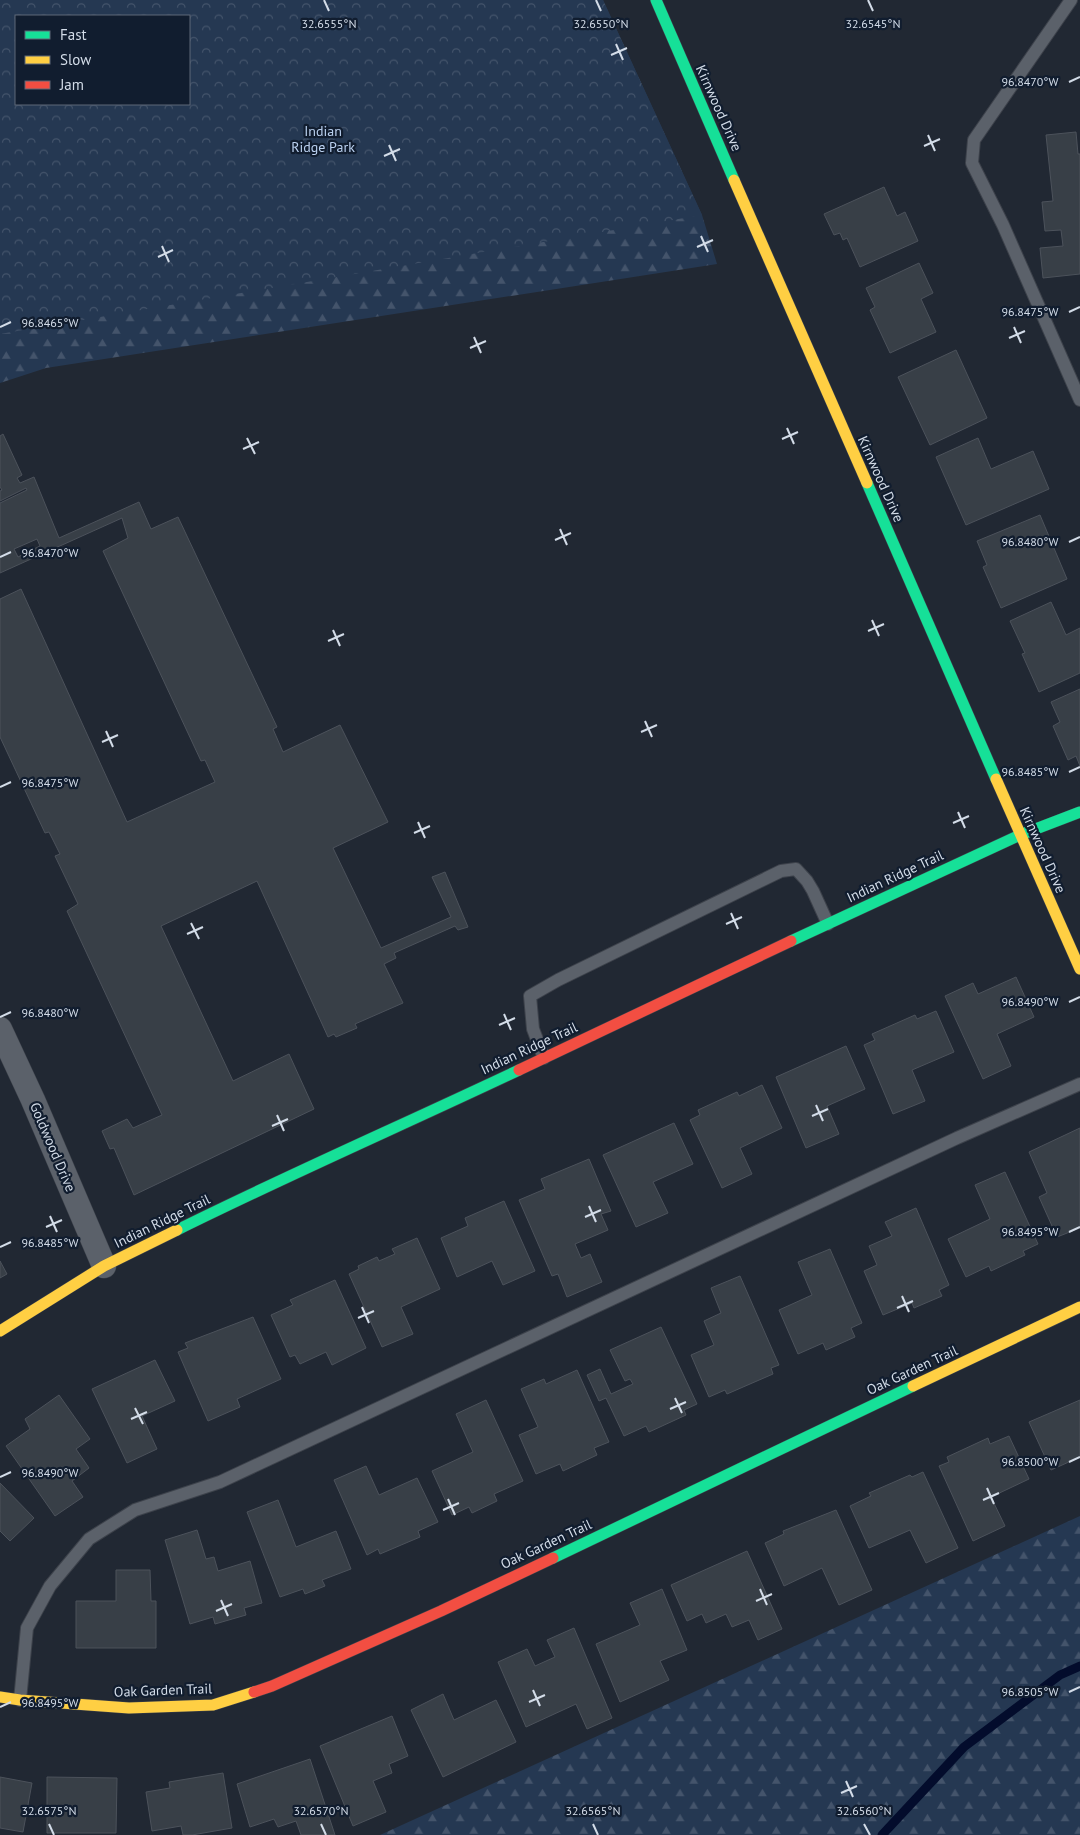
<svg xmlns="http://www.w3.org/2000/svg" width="1080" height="1835" viewBox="0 0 1080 1835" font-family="'PT Sans',sans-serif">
  <defs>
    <pattern id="forest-firs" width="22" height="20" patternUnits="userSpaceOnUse" patternTransform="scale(1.25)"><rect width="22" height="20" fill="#253852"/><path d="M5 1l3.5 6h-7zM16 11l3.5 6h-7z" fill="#44546b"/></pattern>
    <pattern id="park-crowns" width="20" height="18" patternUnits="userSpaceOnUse" patternTransform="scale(1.25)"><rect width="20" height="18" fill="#253852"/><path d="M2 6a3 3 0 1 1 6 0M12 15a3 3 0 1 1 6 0" fill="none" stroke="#44546b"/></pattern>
  </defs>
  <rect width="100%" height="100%" fill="#212833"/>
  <!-- forest -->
  <g fill="url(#forest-firs)" fill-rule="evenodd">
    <path d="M0 0H603L702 215 717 264 46 368 0 383ZM16 16H189V104H16Z"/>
    <polygon points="1080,1516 1080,1835 380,1835"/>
  </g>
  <!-- park -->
  <path fill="url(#park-crowns)" fill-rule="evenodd" d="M0 0H603L702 215 0 334ZM16 16H189V104H16Z"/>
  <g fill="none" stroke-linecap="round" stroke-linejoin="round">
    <!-- stream -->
    <polyline stroke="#030c2c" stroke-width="9" points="882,1835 964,1747 1060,1675 1080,1666"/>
  </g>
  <!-- building -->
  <g fill="#383f47" stroke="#4c525b" fill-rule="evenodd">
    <polygon points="1076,132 1078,154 1080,154 1080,274 1043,278 1040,248 1063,246 1061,230 1045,231 1042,202 1053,201 1046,135"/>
    <polygon points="884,187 897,216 905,212 918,241 860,267 847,238 843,240 840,233 834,235 824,214"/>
    <polygon points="919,263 933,293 921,299 936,332 890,353 870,310 875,307 866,288"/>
    <polygon points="956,350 987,418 930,445 898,377"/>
    <path d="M3 434 22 475 17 478 20 483 34 477 59 538 139 502 151 529 178 517 277 727 273 729 283 752 340 725 388 822 333 848 381 948 451 917 432 877 445 872 468 927 458 930 455 926 394 953 396 958 384 964 403 1003 355 1024 357 1028 336 1037 334 1034 328 1037 257 881 161 926 233 1081 289 1054 314 1109 134 1195 114 1148 110 1149 102 1131 127 1119 133 1128 162 1115 67 911 78 904 55 856 60 854 49 832 45 833 0 737V599L21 589 127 822 215 782 205 760 201 761 103 551 128 538 122 518 0 573V503L27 490 26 488 0 501V491L2 490 0 487V436ZM37 539 40 546 18 557 14 549Z"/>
    <polygon points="978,438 991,469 1033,451 1049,489 966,525 936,457"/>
    <polygon points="1040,515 1067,579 1001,608 983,567 987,565 977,541"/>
    <polygon points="1051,602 1066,635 1080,628 1080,673 1039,692 1022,654 1025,653 1010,621"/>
    <polygon points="1080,689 1080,766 1076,756 1068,760 1053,726 1060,722 1051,702"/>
    <polygon points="1016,977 1034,1017 997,1034 1011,1066 983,1079 945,996 973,983 978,994"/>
    <polygon points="936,1011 954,1052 912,1070 925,1101 893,1114 864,1045 875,1040 872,1034 915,1015 917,1019"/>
    <polygon points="846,1046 865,1089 827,1106 839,1134 806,1148 776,1077"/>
    <polygon points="762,1085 782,1128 740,1148 752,1174 722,1188 690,1120 700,1115 698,1110 737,1092 739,1096"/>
    <polygon points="674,1123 693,1164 653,1182 668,1213 636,1227 603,1155"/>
    <polygon points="1080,1128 1080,1228 1057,1237 1039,1197 1047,1193 1029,1152"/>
    <polygon points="589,1159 611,1211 601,1214 608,1230 575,1244 581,1258 590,1254 602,1282 567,1297 558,1274 552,1276 519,1200 545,1189 541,1179"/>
    <polygon points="1005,1172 1038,1244 1023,1251 1025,1255 991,1271 989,1266 966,1277 948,1239 990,1219 975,1185"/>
    <polygon points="504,1201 535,1271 503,1285 492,1261 457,1277 441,1238 468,1226 465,1218"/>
    <polygon points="916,1208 949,1285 939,1290 942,1296 914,1308 912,1303 883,1315 864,1271 877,1265 869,1246 892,1236 885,1222"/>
    <polygon points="417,1238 440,1289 401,1307 413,1334 382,1347 349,1274 359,1269 358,1266 377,1257 379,1261 395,1254 392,1249"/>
    <polygon points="830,1249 862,1323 851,1328 855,1337 826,1350 823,1343 798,1354 779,1310 812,1295 798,1262"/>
    <polygon points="0,1261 7,1274 0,1278"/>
    <polygon points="740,1276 779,1365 771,1368 773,1374 727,1394 725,1390 709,1397 691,1355 714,1345 704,1321 721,1313 711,1288"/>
    <polygon points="335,1280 366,1348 332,1365 326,1352 300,1364 295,1355 290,1357 271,1315 293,1305 290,1300"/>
    <polygon points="253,1317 281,1379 237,1399 240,1407 208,1421 178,1352 188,1348 185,1343"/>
    <polygon points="661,1327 697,1404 684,1410 686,1415 649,1432 646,1426 624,1436 606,1398 599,1401 587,1375 600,1369 611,1394 633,1384 630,1379 625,1381 610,1350"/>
    <polygon points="155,1360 175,1401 142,1416 157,1449 127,1463 92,1389"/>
    <polygon points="577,1370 609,1442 594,1448 597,1455 563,1471 560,1464 536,1474 519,1435 538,1427 521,1389 544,1379 546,1384"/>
    <polygon points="59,1395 90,1439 76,1449 89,1468 72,1481 83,1497 55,1516 6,1446 30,1429 25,1419"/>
    <polygon points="486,1400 523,1481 494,1494 497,1501 472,1513 469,1507 452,1515 432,1471 473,1452 456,1414"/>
    <polygon points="1080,1400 1080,1457 1051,1470 1029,1422"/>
    <polygon points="1009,1436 1029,1479 991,1497 1005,1526 973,1541 939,1466 949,1462 947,1457 988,1438 990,1444"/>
    <polygon points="366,1466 379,1495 417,1478 438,1522 418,1531 420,1537 380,1554 378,1549 367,1555 334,1480"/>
    <polygon points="923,1472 958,1548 926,1563 910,1530 869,1548 850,1506 871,1496 869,1493 910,1475 912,1477"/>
    <polygon points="0,1483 34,1518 10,1541 0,1531"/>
    <polygon points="278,1500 296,1547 336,1531 351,1569 322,1580 325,1586 305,1594 303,1589 280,1597 247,1512"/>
    <polygon points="836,1510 872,1590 839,1605 822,1568 784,1586 765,1543 784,1534 783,1531"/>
    <polygon points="197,1530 206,1559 214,1557 218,1571 250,1561 262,1603 244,1608 246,1615 215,1624 213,1617 190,1624 165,1540"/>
    <polygon points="747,1551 782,1629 758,1640 749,1620 732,1627 726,1614 706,1623 702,1614 687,1621 671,1585"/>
    <polygon points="116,1570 150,1570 151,1601 156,1601 156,1648 76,1648 76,1601 116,1601"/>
    <polygon points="662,1589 687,1650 660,1661 669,1680 620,1702 596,1644 640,1625 630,1603"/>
    <polygon points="574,1628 612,1718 587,1729 576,1704 526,1727 498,1662 527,1649 535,1666 555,1657 547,1640"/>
    <polygon points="443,1694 454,1720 496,1700 516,1742 443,1777 411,1710"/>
    <polygon points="392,1716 408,1756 389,1764 392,1773 373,1781 386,1812 353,1826 320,1746"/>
    <polygon points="310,1759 335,1835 301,1835 296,1821 278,1827 274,1819 250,1827 237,1784"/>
    <polygon points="223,1773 232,1828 192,1835 183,1835 181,1826 152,1831 146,1792 170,1788 169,1782"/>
    <polygon points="0,1777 32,1783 23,1832 0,1828"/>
    <polygon points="47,1777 117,1778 116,1833 47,1833"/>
  </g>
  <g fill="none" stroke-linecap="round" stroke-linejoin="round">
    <defs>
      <g id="lane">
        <polyline points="1071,0 974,140 972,163 1003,225 1080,400"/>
        <polyline points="544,1058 533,1029 530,996 558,980 781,871 796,869 807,881 813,891 828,924"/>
        <polyline points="20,1700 27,1628 50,1586 89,1539 135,1510 220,1482 957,1138 1080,1084"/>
      </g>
      <polyline id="street" points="0,1029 33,1100 104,1266"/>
      <g id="fast">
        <polyline points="656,0 734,180"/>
        <polyline points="867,483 996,779"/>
        <polyline points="791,941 1020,835 1080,812"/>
        <path d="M177 1230C290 1174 405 1124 519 1070"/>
        <polyline points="553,1558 913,1386"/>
      </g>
      <g id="slow">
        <polyline points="734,180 867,483"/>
        <polyline points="996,779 1080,969"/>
        <polyline points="0,1331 104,1266 177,1230"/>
        <polyline points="913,1386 1080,1307"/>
        <polyline points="0,1697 20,1700 129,1708 213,1705 254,1692"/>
      </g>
      <g id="jam">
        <polyline points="519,1070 791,941"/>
        <polyline points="254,1692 272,1686 441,1611 553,1558"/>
      </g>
    </defs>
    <!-- lane casing -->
    <use href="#lane" stroke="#3d424b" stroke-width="14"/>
    <!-- street casing -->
    <use href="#street" stroke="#3d424b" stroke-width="25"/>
    <!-- fast casing -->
    <use href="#fast" stroke="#3d424b" stroke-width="12"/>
    <!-- slow casing -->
    <use href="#slow" stroke="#3d424b" stroke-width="12"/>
    <!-- jam casing -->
    <use href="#jam" stroke="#3d424b" stroke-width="12"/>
    <!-- lane -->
    <use href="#lane" stroke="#5b616a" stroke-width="12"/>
    <!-- street -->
    <use href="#street" stroke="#5b616a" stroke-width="24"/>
    <!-- fast -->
    <use href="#fast" stroke="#16e098" stroke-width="11"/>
    <!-- slow -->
    <use href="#slow" stroke="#ffcf43" stroke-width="11"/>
    <!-- jam -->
    <use href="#jam" stroke="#f24e42" stroke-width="11"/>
  </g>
  <!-- ticks -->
  <path fill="none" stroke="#d3dce8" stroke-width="2" d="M324 0 329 11M596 0 601 11M868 0 873 11M616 44 623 60M611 55 627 48M1069 82 1080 77M928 135 935 151M389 145 396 161M924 146 940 139M384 156 400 149M701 236 708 252M162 246 169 262M697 247 713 240M158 257 173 250M1069 312 1080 307M0 327 11 322M1014 327 1021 343M474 337 481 353M1009 338 1025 331M470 348 486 341M787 428 794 444M247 438 255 454M782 439 798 432M243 449 259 442M560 529 567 545M555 540 571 533M1069 542 1080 537M0 557 11 552M872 620 879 636M333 630 340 646M868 631 884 624M328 641 344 634M645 721 652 737M106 731 113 747M641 732 657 725M102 742 118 735M1069 772 1080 767M0 787 11 782M958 812 965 828M418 822 425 838M953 823 969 816M414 833 430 826M731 913 738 929M191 923 199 939M726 924 742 917M187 934 203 927M1069 1002 1080 997M504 1014 511 1030M0 1017 11 1012M499 1025 515 1018M816 1105 823 1121M277 1115 284 1131M812 1116 828 1109M272 1126 288 1119M589 1206 596 1222M50 1216 57 1232M585 1217 601 1210M46 1227 62 1220M1069 1232 1080 1227M0 1247 11 1242M902 1296 909 1312M362 1307 369 1323M897 1308 913 1301M358 1318 374 1311M675 1398 682 1413M135 1408 143 1424M670 1409 686 1402M131 1419 147 1412M1069 1462 1080 1457M0 1477 11 1472M987 1488 994 1504M448 1499 455 1515M983 1500 999 1493M443 1510 459 1503M760 1589 767 1605M221 1600 228 1616M756 1601 772 1594M216 1611 232 1604M533 1690 540 1706M1069 1692 1080 1687M529 1702 545 1695M0 1707 11 1702M846 1781 853 1797M841 1793 857 1786M49 1824 54 1835M321 1824 326 1835M593 1824 598 1835M864 1824 870 1835"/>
  <g text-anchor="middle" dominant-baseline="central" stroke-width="4.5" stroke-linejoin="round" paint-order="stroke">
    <!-- street labels -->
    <g font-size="14" fill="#d3dce8" stroke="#111d2f">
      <text transform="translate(719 108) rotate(66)">Kirnwood Drive</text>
      <text transform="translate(881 479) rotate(66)">Kirnwood Drive</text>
      <text transform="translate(1043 850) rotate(66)">Kirnwood Drive</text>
      <text transform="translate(895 876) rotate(-25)">Indian Ridge Trail</text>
      <text transform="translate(529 1048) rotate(-25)">Indian Ridge Trail</text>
      <text transform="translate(53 1147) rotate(67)">Goldwood Drive</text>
      <text transform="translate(162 1221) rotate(-26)">Indian Ridge Trail</text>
      <text transform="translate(912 1370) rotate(-25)">Oak Garden Trail</text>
      <text transform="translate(546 1544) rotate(-25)">Oak Garden Trail</text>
      <text transform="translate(163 1690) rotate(-2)">Oak Garden Trail</text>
    </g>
    <!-- park labels -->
    <g font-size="14" fill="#bbd1f0" stroke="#111d2f">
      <text x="323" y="131">Indian<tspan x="323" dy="16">Ridge Park</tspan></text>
    </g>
  </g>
  <g font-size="12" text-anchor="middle" fill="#d3dce8" stroke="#111d2f" stroke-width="4.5" stroke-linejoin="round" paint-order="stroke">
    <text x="873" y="28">32.6545°N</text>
    <text x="329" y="28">32.6555°N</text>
    <text x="601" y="28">32.6550°N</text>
    <text x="1030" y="86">96.8470°W</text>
    <text x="1030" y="316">96.8475°W</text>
    <text x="50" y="327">96.8465°W</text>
    <text x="1030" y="546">96.8480°W</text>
    <text x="50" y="557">96.8470°W</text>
    <text x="1030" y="776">96.8485°W</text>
    <text x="50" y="787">96.8475°W</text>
    <text x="1030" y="1006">96.8490°W</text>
    <text x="50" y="1017">96.8480°W</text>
    <text x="1030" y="1236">96.8495°W</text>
    <text x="50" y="1247">96.8485°W</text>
    <text x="1030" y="1466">96.8500°W</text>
    <text x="50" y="1477">96.8490°W</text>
    <text x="1030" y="1696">96.8505°W</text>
    <text x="50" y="1707">96.8495°W</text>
    <text x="49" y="1815">32.6575°N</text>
    <text x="321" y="1815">32.6570°N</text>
    <text x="593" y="1815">32.6565°N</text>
    <text x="864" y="1815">32.6560°N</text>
  </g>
  <!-- legend -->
  <rect x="15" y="15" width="175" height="90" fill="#111d2f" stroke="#5f6979"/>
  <rect x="25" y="31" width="25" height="8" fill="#16e098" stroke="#5f6979"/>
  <text x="60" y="40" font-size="15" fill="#d3dce8">Fast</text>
  <rect x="25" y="56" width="25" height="8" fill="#ffcf43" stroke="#5f6979"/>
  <text x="60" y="65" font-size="15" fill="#d3dce8">Slow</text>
  <rect x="25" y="81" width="25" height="8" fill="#f24e42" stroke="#5f6979"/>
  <text x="60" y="90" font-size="15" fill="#d3dce8">Jam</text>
</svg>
